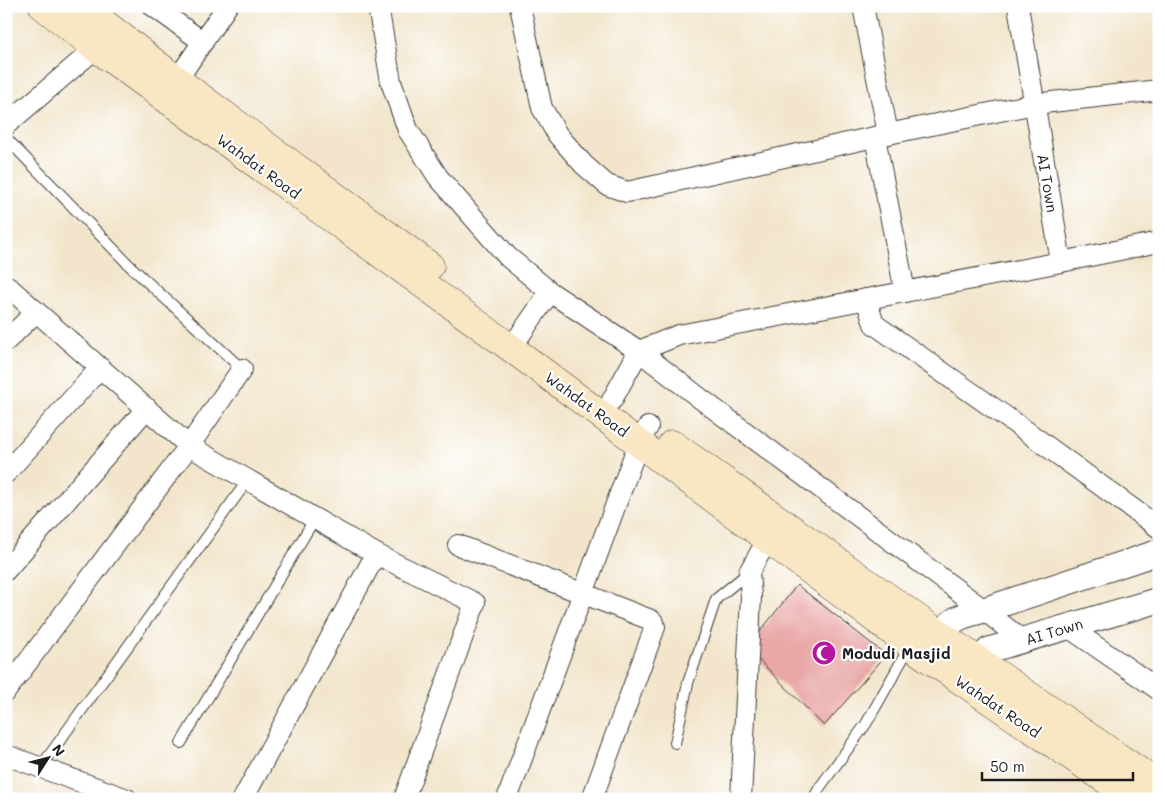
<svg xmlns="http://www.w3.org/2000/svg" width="1165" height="805" viewBox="0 0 1165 805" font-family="Mali,sans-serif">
  <rect width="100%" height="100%" fill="#fff"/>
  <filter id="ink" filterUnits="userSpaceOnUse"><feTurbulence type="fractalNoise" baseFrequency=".02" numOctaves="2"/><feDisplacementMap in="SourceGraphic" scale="10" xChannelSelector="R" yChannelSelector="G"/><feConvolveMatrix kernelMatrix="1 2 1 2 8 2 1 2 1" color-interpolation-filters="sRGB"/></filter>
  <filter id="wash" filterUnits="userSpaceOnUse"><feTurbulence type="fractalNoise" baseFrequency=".0096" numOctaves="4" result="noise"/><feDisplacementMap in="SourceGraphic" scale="20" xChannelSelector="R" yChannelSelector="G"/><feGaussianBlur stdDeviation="1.12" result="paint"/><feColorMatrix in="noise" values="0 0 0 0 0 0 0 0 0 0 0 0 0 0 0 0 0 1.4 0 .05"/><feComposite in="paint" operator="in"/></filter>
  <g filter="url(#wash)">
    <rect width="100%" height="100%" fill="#f2e5cb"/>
    <g id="blocks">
      <!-- building -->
      <polygon fill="#e9a8a7" points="797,585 886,655 824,726 747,648"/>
    </g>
  </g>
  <g filter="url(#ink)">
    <use href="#blocks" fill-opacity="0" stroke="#3c3a36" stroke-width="1"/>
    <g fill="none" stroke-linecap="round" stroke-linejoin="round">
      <defs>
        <g id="service">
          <polyline points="6,138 131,267 242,369"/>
          <polyline points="181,743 315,518"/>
          <polyline points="675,743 688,683 716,599 749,572"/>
          <polyline points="40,768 248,480"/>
          <polyline points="816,799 815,796 820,787 866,724 910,646"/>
        </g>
        <g id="minor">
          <polyline points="153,6 203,42"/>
          <polyline points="378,6 391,82 408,130 438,177 508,257 550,292 639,351 701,399 984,610 1023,641"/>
          <polyline points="520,6 542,108 557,134 584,165 607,185 627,192 888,134 1034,104 1159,90"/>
          <polyline points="863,6 888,134"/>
          <polyline points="1018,6 1061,262"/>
          <polyline points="177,80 227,6"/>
          <polyline points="6,125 96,48"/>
          <polyline points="875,137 905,292"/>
          <polyline points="6,285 189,446 376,554 475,603 404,799"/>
          <polyline points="866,299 874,324 1026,431 1159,528"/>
          <polyline points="6,341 36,312"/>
          <polyline points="511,348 550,292"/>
          <polyline points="612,400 639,351 679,335 1061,262 1159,242"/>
          <polyline points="6,473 100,368"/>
          <polyline points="458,545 651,620 654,623 655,627 592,799"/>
          <polyline points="6,570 147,408"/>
          <polyline points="1068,627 1159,690"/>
          <polyline points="6,691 189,446 242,369"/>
          <polyline points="6,755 127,799"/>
          <polyline points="243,799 376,554"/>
          <polyline points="507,799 639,442 648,427"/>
          <polyline points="741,799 751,597 749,572 768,539"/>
        </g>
        <g id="tertiary">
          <path d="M928 652C937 641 945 625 957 619 965 614 975 613 984 610L1159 552"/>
          <polyline points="965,676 986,653 989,650 1159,600"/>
        </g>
        <g id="secondary">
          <polyline points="43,6 96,48 511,348 925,656 1134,799"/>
          <polyline points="82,6 177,80 430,266"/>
          <polyline points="672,444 941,635 1159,785"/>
        </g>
      </defs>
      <!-- service casing -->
      <use href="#service" stroke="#3c3a36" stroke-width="12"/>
      <!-- minor casing -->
      <use href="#minor" stroke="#3c3a36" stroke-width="22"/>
      <!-- tertiary casing -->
      <use href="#tertiary" stroke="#3c3a36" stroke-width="27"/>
      <!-- secondary casing -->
      <use href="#secondary" stroke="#3c3a36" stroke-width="29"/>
      <!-- service -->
      <use href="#service" stroke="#fff" stroke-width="10"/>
      <!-- minor -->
      <use href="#minor" stroke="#fff" stroke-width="20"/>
      <!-- tertiary -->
      <use href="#tertiary" stroke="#fff" stroke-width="25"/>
      <!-- secondary -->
      <use href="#secondary" stroke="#f9e7c3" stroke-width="28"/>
    </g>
  </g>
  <!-- icons -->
  <defs>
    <symbol id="mosque-disc" viewBox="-11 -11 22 22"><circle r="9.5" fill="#b5179e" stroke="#fff"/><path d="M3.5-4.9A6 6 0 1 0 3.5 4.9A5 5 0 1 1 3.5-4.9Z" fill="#fff"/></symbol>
  </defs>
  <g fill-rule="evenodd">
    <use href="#mosque-disc" x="810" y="639" width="28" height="28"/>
  </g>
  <g text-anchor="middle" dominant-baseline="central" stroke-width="4.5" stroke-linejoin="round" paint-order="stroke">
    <!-- street labels -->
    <g font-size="15" fill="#1c1c1c" stroke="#fff">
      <text transform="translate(259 166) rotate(36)">Wahdat Road</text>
      <text transform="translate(1048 183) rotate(80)">AI Town</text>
      <text transform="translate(587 404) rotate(36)">Wahdat Road</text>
      <text transform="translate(1054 631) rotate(-17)">AI Town</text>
      <text transform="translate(998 706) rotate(34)">Wahdat Road</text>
    </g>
    <!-- poi labels -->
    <g font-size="15" font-weight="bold" fill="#1c1c1c" stroke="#fff" text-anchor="start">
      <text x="842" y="653">Modudi Masjid</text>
    </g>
  </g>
  <!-- margin -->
  <rect width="1165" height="805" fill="none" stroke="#fff" stroke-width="25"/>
  <!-- north arrow -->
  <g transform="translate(48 758) rotate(54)" stroke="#ffffff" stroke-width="4" paint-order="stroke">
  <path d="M0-4L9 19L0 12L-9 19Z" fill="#1c1c1c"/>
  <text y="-8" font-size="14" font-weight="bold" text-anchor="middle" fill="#1c1c1c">N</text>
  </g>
  <!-- scale -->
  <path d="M982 772v8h151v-8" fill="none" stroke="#1c1c1c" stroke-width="2.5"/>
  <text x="990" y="772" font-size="15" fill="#1c1c1c" stroke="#ffffff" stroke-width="4" paint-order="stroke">50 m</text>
</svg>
